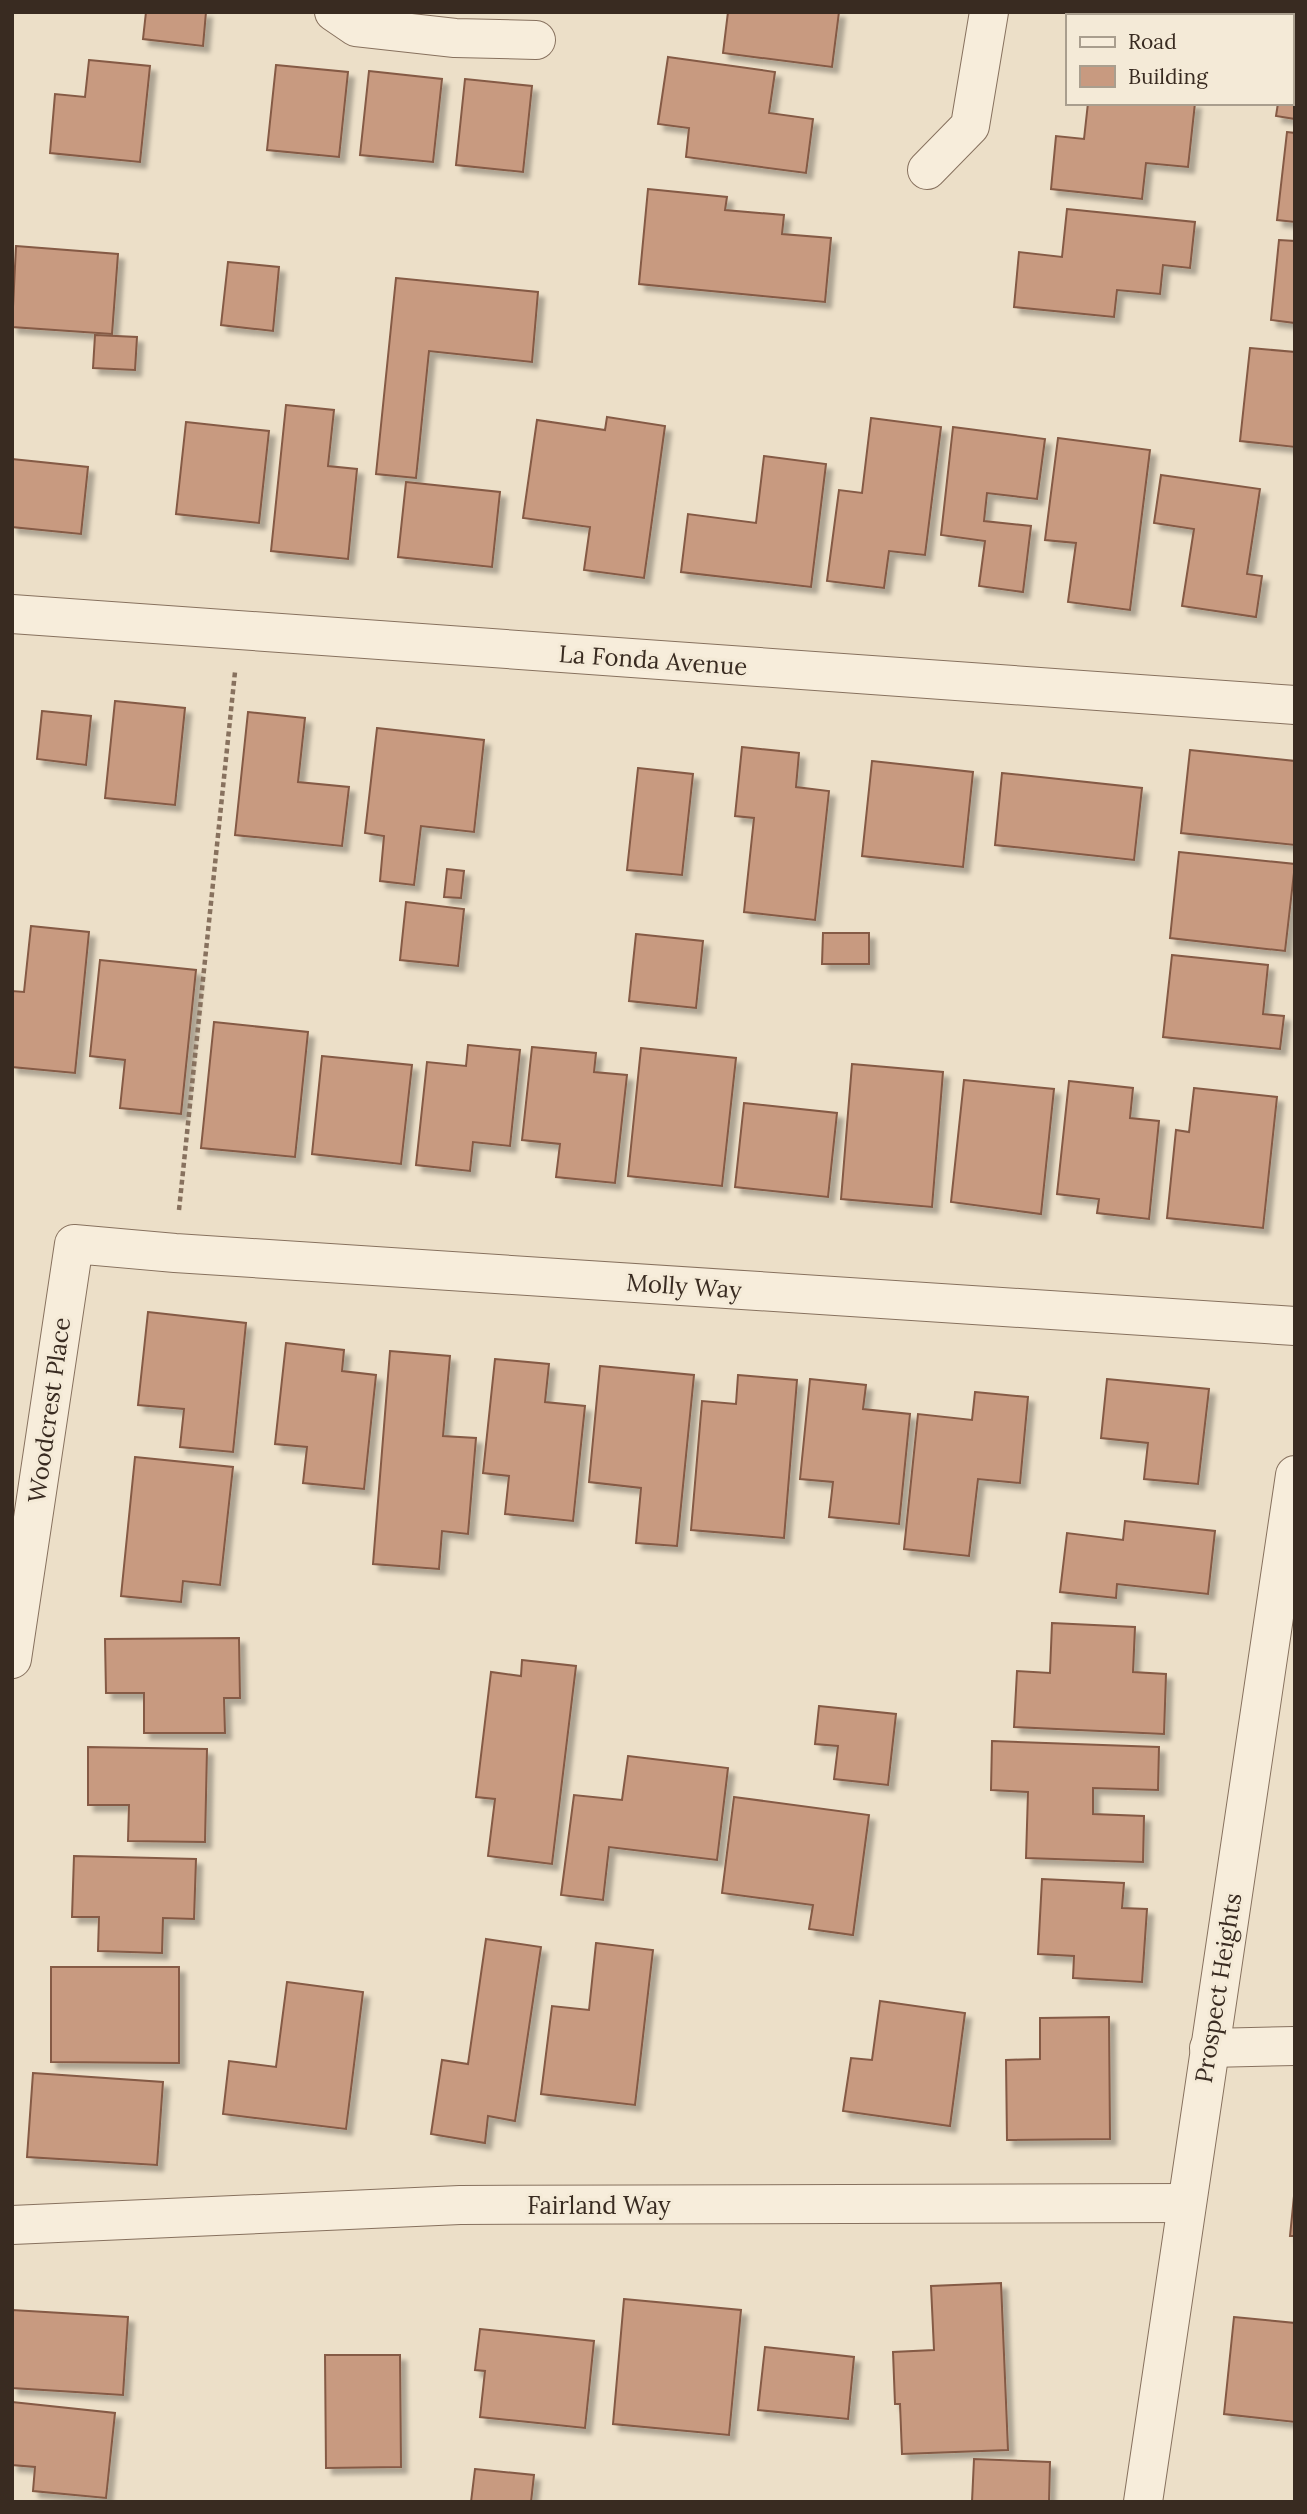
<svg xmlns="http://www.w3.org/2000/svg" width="1307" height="2514" viewBox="0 0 1307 2514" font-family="Lora,serif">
  <defs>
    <filter id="shadow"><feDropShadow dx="6" dy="6" stdDeviation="2" flood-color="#0004"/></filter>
  </defs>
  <rect width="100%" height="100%" fill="#ecdfc8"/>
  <!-- building -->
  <g fill="#c89a80" stroke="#855a45" stroke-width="2" filter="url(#shadow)">
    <polygon points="146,12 206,12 203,46 143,39"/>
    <polygon points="728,12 839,12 832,67 723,53"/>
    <polygon points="1072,12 1198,12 1197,16 1072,16"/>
    <polygon points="1291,51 1295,51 1295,119 1276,116 1278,103 1291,103"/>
    <polygon points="668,57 775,72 769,113 813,119 806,173 686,157 689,128 658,124"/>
    <polygon points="89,60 150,66 140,162 50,153 55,94 85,97"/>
    <polygon points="276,65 348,72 339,157 267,150"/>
    <polygon points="369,71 442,79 433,162 360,155"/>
    <polygon points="465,79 532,86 523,172 456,165"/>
    <polygon points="1088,103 1195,103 1188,167 1146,163 1142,199 1051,189 1056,136 1084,139"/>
    <polygon points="1287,132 1295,133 1295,222 1277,220"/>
    <polygon points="648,189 727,197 725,210 784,215 782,234 831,238 825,302 639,284"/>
    <polygon points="1067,209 1195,222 1190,268 1163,265 1160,294 1117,290 1114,317 1014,307 1019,252 1062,257"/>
    <polygon points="1279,240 1295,241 1295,323 1271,320"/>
    <polygon points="16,246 118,254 112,334 12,327"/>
    <polygon points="228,262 279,267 273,331 221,325"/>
    <polygon points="396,278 538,292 532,362 429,351 416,478 376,474"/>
    <polygon points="95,335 137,337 135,370 93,368"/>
    <polygon points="1250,348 1295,352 1295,447 1240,441"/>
    <polygon points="286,405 334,410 328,466 357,469 348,559 271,551"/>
    <polygon points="607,417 665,426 644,578 584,570 590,527 523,518 537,420 605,430"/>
    <polygon points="871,418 941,427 925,555 889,551 884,588 827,581 839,490 862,493"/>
    <polygon points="186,422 269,431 259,523 176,514"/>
    <polygon points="953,427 1045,439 1037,499 987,493 984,521 1031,526 1023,592 979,586 985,541 941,535"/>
    <polygon points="1058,438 1150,450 1130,610 1068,602 1076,543 1045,540"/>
    <polygon points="764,456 826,464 811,587 681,572 688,514 756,523"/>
    <polygon points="12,459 88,467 81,534 12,527"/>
    <polygon points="1161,475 1260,489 1247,574 1262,576 1256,617 1182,606 1194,529 1154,523"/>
    <polygon points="406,482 500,492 492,567 398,557"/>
    <polygon points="115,701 185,708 175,805 105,798"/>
    <polygon points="42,711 91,716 86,765 37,759"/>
    <polygon points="248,712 305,718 298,782 349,787 342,846 235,835"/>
    <polygon points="377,728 484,740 474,832 421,826 414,885 380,881 384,836 365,833"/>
    <polygon points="742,747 799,753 796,787 829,791 815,920 744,912 754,818 735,816"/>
    <polygon points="1190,750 1295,761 1295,845 1181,833"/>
    <polygon points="872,761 973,772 963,867 862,856"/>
    <polygon points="638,768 693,774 682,875 627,870"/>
    <polygon points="1002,773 1142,788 1134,860 995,845"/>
    <polygon points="1179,852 1295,864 1285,951 1170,938"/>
    <polygon points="447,869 464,871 461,898 444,897"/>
    <polygon points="406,902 464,909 458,966 400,960"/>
    <polygon points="31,926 89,932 75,1073 12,1067 12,991 24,992"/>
    <polygon points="823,933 869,933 869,964 822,964"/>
    <polygon points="636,934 703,941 696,1008 629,1001"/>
    <polygon points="1172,955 1268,965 1263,1014 1284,1016 1280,1049 1163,1037"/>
    <polygon points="100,960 196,970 181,1114 120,1108 125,1060 90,1056"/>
    <polygon points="214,1022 308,1032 295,1157 201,1148"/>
    <polygon points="468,1045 520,1050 510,1146 473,1142 470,1171 416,1165 427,1062 466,1066"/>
    <polygon points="532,1047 596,1053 594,1072 627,1075 615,1183 556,1177 560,1144 522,1140"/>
    <polygon points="641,1048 736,1058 722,1186 628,1176"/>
    <polygon points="322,1056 412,1065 401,1164 312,1154"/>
    <polygon points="852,1064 943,1072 932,1207 841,1199"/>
    <polygon points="964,1080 1054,1089 1041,1214 951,1202"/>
    <polygon points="1069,1081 1133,1088 1130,1118 1159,1121 1149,1219 1097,1213 1099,1199 1057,1194"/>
    <polygon points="1194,1088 1277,1097 1263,1228 1167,1218 1176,1130 1189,1132"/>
    <polygon points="744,1103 837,1113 828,1197 735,1187"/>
    <polygon points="148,1312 246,1323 233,1452 180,1447 184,1409 138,1405"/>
    <polygon points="286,1343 344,1350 342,1371 376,1375 364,1489 303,1483 307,1447 275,1444"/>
    <polygon points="390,1351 450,1356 443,1436 476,1438 468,1534 442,1531 439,1569 373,1564"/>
    <polygon points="495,1359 549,1364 545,1402 585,1406 573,1521 505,1514 509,1476 483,1473"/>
    <polygon points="600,1366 694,1375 677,1546 636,1543 641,1488 589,1482"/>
    <polygon points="738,1375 797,1380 784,1538 691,1530 702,1401 736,1404"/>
    <polygon points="810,1379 866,1385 863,1409 910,1414 899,1524 829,1517 833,1482 800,1479"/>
    <polygon points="1107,1379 1209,1389 1198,1484 1144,1479 1148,1443 1101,1438"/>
    <polygon points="975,1392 1028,1397 1020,1483 978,1479 969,1556 904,1549 918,1414 972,1420"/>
    <polygon points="135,1457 233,1467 220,1585 183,1581 181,1602 121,1596"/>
    <polygon points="1125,1521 1215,1531 1208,1594 1117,1584 1116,1598 1060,1592 1067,1533 1123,1540"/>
    <polygon points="1052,1623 1135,1627 1133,1672 1166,1674 1164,1734 1014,1727 1017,1671 1050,1673"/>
    <polygon points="239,1638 240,1698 224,1698 225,1733 144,1733 144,1693 106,1693 105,1639"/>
    <polygon points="522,1660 576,1666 552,1864 488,1856 495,1799 476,1797 491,1672 521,1676"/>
    <polygon points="819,1706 896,1714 888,1785 834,1779 838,1746 815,1744"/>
    <polygon points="992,1741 1159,1747 1158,1790 1093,1788 1093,1814 1144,1816 1143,1862 1026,1858 1028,1792 991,1790"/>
    <polygon points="88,1747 207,1749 205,1842 128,1841 129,1805 88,1805"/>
    <polygon points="628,1756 728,1768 717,1860 609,1847 603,1900 561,1895 574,1795 622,1800"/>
    <polygon points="734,1797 869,1815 853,1935 809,1929 813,1905 722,1893"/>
    <polygon points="74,1856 196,1859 194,1919 163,1918 162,1953 98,1951 99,1917 72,1917"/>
    <polygon points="1042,1879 1124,1883 1122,1908 1147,1909 1142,1982 1073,1978 1074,1956 1038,1954"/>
    <polygon points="486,1939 541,1947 515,2121 488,2116 485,2143 431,2134 442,2060 468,2064"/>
    <polygon points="596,1943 653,1950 635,2105 541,2094 552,2006 589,2010"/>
    <polygon points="51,1967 179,1967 179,2063 51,2062"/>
    <polygon points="287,1982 363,1992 346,2129 223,2114 229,2061 276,2067"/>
    <polygon points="880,2001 965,2013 950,2126 843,2111 851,2058 872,2060"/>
    <polygon points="1109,2017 1110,2139 1007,2140 1006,2060 1040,2059 1040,2018"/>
    <polygon points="33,2073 163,2082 157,2165 27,2157"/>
    <polygon points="1295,2186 1295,2236 1290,2236"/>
    <polygon points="1001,2283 1008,2450 902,2454 900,2404 895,2404 893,2352 934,2350 931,2286"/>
    <polygon points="624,2299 741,2310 729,2435 613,2424"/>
    <polygon points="12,2310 128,2317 123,2395 12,2388"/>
    <polygon points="1234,2317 1295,2323 1295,2422 1224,2414"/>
    <polygon points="480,2329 594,2341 585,2428 480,2417 485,2371 475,2370"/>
    <polygon points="765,2347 854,2357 848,2419 758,2410"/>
    <polygon points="325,2355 400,2355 401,2467 326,2468"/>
    <polygon points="12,2402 115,2413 106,2498 33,2491 35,2467 12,2465"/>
    <polygon points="974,2459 1050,2462 1049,2502 972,2502"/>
    <polygon points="475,2469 534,2475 531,2502 471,2502"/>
  </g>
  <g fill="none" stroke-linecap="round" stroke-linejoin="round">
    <defs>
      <g id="minor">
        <polyline points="334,12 356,27 455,38 536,40"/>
        <polyline points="927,170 970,126 989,12"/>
        <polyline points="12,614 1295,705"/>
        <polyline points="12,1659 74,1244 175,1253 1295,1326"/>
        <polyline points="1209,2048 1295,2046"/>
        <polyline points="12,2225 460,2205 1185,2203"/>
        <polyline points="1143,2502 1295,1475"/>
      </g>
    </defs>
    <!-- minor casing -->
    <use href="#minor" stroke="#87715e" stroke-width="40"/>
    <!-- path -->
    <polyline stroke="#87715e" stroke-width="4.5" stroke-dasharray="5 3.5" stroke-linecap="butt" points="179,1210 235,672"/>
    <!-- minor -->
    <use href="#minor" stroke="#f7eddb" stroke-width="38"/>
  </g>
  <g text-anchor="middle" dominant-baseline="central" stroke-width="6" stroke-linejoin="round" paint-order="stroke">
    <!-- street labels -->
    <g font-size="24" fill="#392b21" stroke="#f4ead7">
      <text transform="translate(653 660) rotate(4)">La Fonda Avenue</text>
      <text transform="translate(684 1286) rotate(4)">Molly Way</text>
      <text transform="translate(49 1410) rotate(-82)">Woodcrest Place</text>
      <text transform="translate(1218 1988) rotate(-81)">Prospect Heights</text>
      <text x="599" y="2205">Fairland Way</text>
    </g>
  </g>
  <!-- border -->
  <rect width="1307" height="2514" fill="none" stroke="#392b21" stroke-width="28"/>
  <!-- legend -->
  <rect x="1066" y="14" width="228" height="91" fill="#f4ead7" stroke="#a99e8e" stroke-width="2"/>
  <rect x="1080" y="37" width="35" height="10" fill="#f7eddb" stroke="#a99e8e" stroke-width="2"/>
  <text x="1128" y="49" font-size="21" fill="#392b21">Road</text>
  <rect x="1080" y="66" width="35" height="21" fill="#c89a80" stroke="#a99e8e" stroke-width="2"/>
  <text x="1128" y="84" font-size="21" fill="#392b21">Building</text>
</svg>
